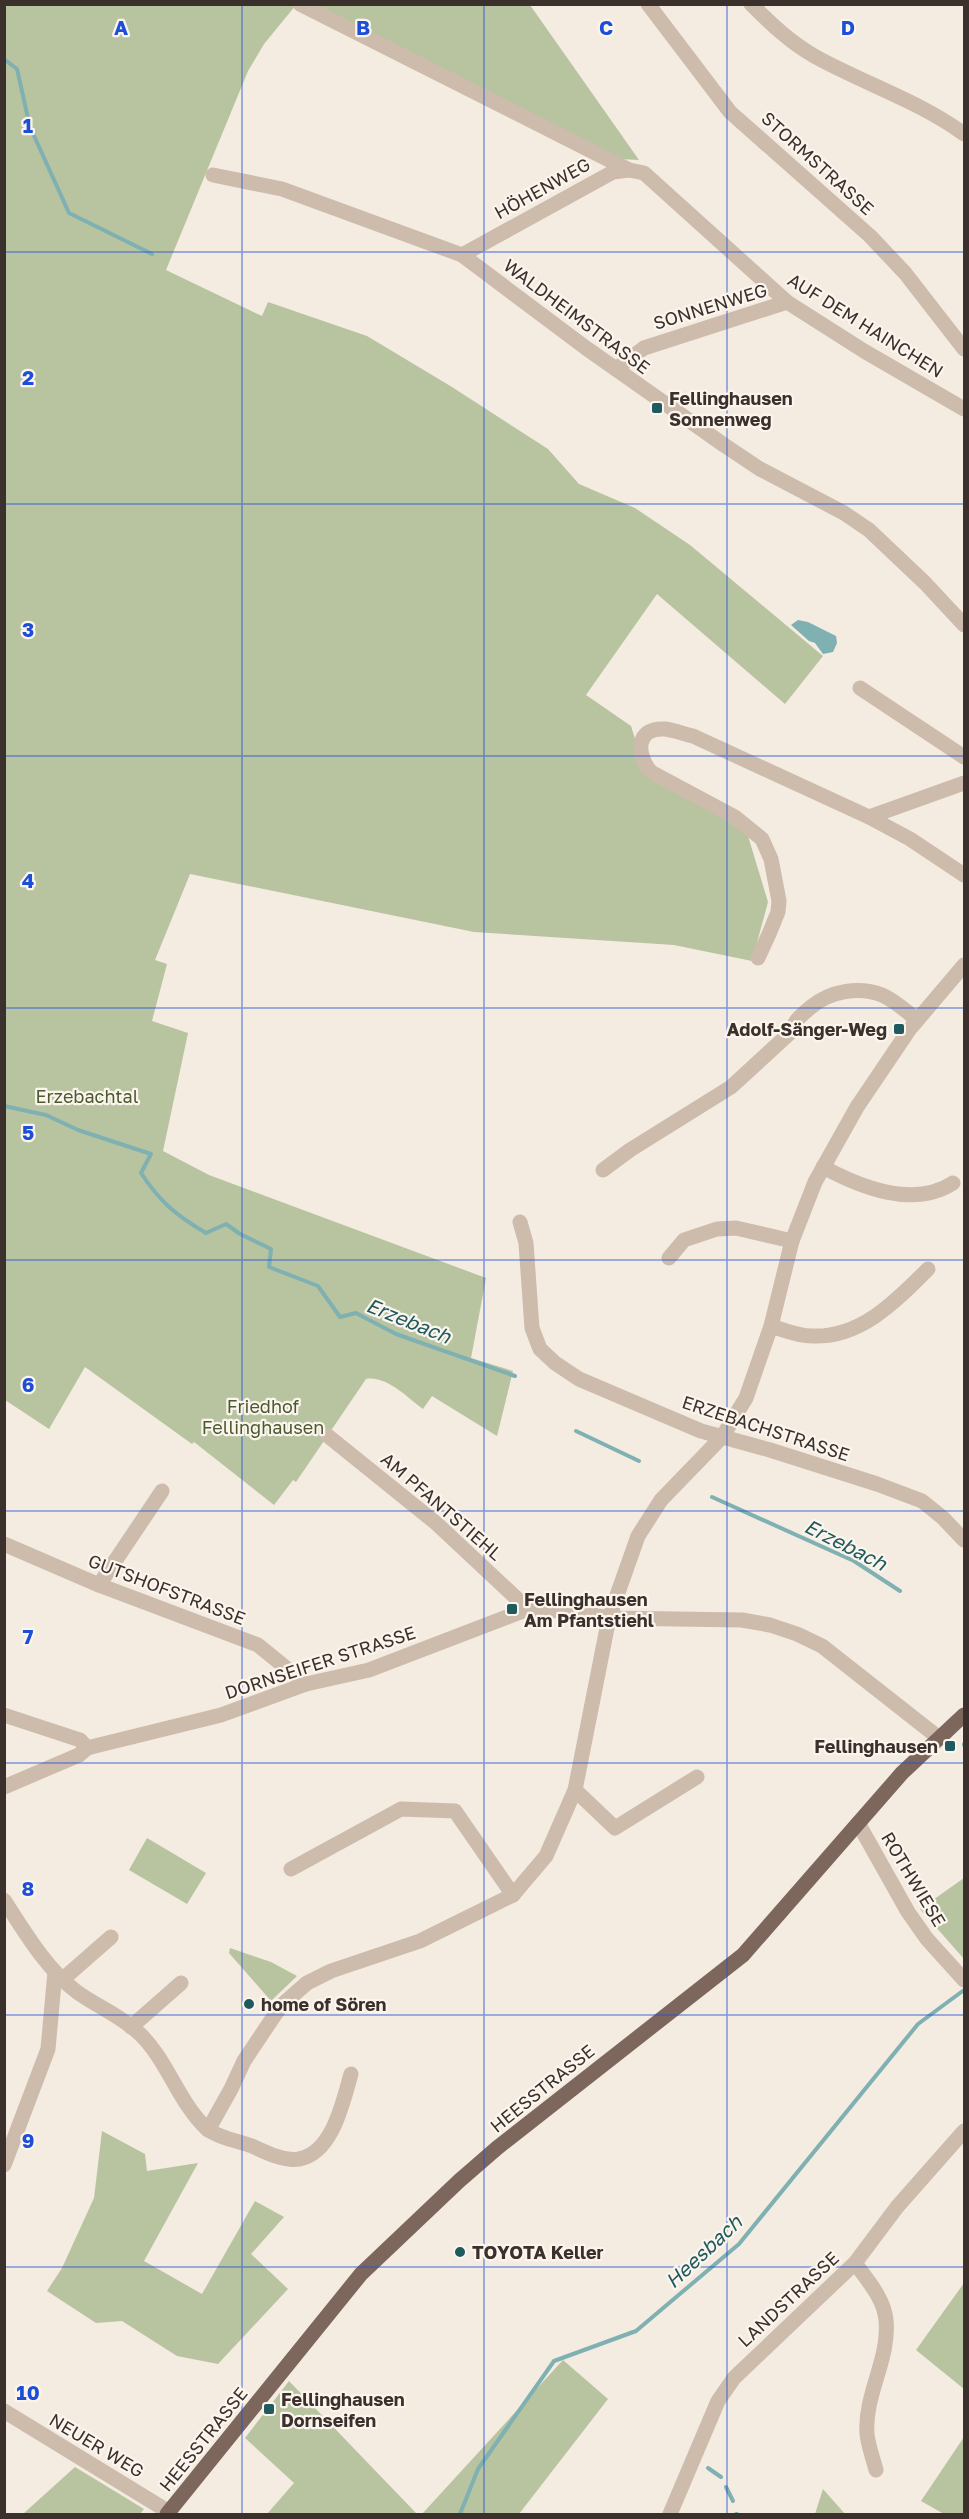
<svg xmlns="http://www.w3.org/2000/svg" width="969" height="2519" viewBox="0 0 969 2519" font-family="'Golos Text',sans-serif">
  <rect width="100%" height="100%" fill="#f4ebe1"/>
  <!-- green -->
  <g fill="#b8c4a0">
    <path d="M4 5H296L264 44 248 71 166 270 262 316 268 302 367 336 452 387 548 449 579 484 635 508 690 545 823 656 785 704 657 594 586 695 631 726 640 755 748 836 768 902 752 961 674 945 474 932 190 874 155 960 167 964 152 1021 188 1033 163 1151 209 1175 486 1278 471 1358 513 1371 497 1436 432 1396 423 1409C408 1398 386 1375 366 1379L296 1482 293 1480 274 1505 194 1442 192 1444 85 1367 49 1429 5 1400Z"/>
    <polygon points="315,5 530,5 639,160 619,159"/>
    <polygon points="147,1838 206,1873 187,1904 129,1870"/>
    <polygon points="964,1878 964,1959 920,1909"/>
    <polygon points="230,1948 271,1962 297,1976 271,2001 229,1953"/>
    <polygon points="102,2131 145,2154 147,2171 198,2163 144,2261 202,2294 255,2201 284,2217 251,2254 288,2289 218,2364 177,2356 122,2321 96,2323 47,2291 62,2268 94,2198"/>
    <polygon points="964,2283 964,2389 916,2350"/>
    <polygon points="563,2360 608,2399 519,2514 422,2514"/>
    <polygon points="289,2381 417,2514 267,2514 294,2483 245,2438"/>
    <polygon points="964,2437 964,2514 944,2514 921,2501"/>
    <polygon points="75,2467 144,2509 140,2514 23,2514"/>
    <polygon points="823,2489 845,2514 815,2514"/>
  </g>
  <!-- water -->
  <polygon fill="#7fb0b2" points="798,620 808,622 836,636 837,643 833,652 823,654 815,643 809,641 791,625"/>
  <g fill="none" stroke-linecap="round" stroke-linejoin="round">
    <!-- stream -->
    <g stroke="#7fb0b2" stroke-width="4">
      <polyline points="4,59 17,69 30,127 69,213 152,254"/>
      <path d="M4 1106 46 1115 78 1130 151 1154 141 1173C160 1202 177 1216 206 1233L226 1224 240 1234 271 1249 269 1267 318 1286 340 1317 356 1313 396 1334 515 1376"/>
      <polyline points="576,1431 639,1461"/>
      <polyline points="712,1497 854,1561 900,1591"/>
      <polyline points="964,1744 964,1745"/>
      <polyline points="708,2468 721,2477"/>
      <polyline points="726,2487 733,2501"/>
      <polyline points="460,2514 478,2469 554,2361 636,2331 739,2244 918,2024 964,1990"/>
      <polyline points="736,2514 737,2514"/>
    </g>
    <!-- minor -->
    <g stroke="#cdbbac" stroke-width="15">
      <polyline points="300,4 629,170"/>
      <polyline points="648,4 730,112 870,236 905,273 964,349"/>
      <path d="M751 4C771 24 791 43 816 57 865 84 919 101 964 134"/>
      <polyline points="213,175 282,189 462,255 586,348 724,445 760,469 844,513 869,530 925,583 964,625"/>
      <polyline points="462,255 613,172 629,170 644,173 787,302 864,351 964,409"/>
      <polyline points="616,369 644,348 787,302"/>
      <polyline points="860,688 964,757"/>
      <polyline points="964,783 869,817 910,839 964,875"/>
      <path d="M758 958 769 934 778 912 779 901 771 859 762 839 735 817 651 772C636 755 635 727 665 729 674 730 684 734 693 736L869 817"/>
      <path d="M823 1167C860 1187 913 1209 953 1183"/>
      <path d="M603 1170 630 1150 731 1087 792 1031C794 1020 803 1014 811 1007 830 991 859 986 882 995 894 1000 906 1011 916 1019"/>
      <polyline points="520,1222 526,1243 532,1328 540,1349 555,1363 579,1379 701,1431 770,1450 877,1484 922,1501 943,1518 964,1540"/>
      <polyline points="669,1258 684,1240 717,1229 736,1228 792,1241"/>
      <path d="M771 1326C784 1330 798 1336 812 1336 861 1338 896 1301 928 1269"/>
      <polyline points="328,1436 436,1523 528,1609"/>
      <polyline points="4,1544 99,1585 258,1645 306,1684"/>
      <polyline points="99,1585 162,1491"/>
      <polyline points="4,1715 80,1740 87,1748 221,1715 306,1684 369,1670 528,1609 575,1612 609,1618 742,1620 770,1625 797,1634 822,1646 939,1738"/>
      <polyline points="4,1787 79,1755 87,1748"/>
      <polyline points="575,1790 615,1828 697,1777"/>
      <polyline points="858,1823 908,1912 927,1939 964,1980"/>
      <polyline points="291,1869 401,1809 455,1811 513,1895"/>
      <path d="M4 1900C24 1931 47 1970 77 1992 98 2007 123 2017 141 2035 168 2062 178 2101 206 2128 216 2137 238 2141 252 2146 265 2152 285 2162 299 2159 333 2153 343 2101 351 2074"/>
      <polyline points="63,1979 111,1937"/>
      <polyline points="131,2027 181,1983"/>
      <polyline points="208,2130 231,2089 244,2061 270,2022 282,2005 307,1983 331,1971 420,1941 513,1895 546,1856 575,1790 609,1618 638,1536 661,1500 722,1437 746,1398 771,1326 792,1241 815,1182 857,1107 909,1030 964,965"/>
      <polyline points="4,2165 48,2049 55,1972"/>
      <path d="M855 2263C867 2280 884 2298 886 2320 890 2359 864 2395 867 2434 868 2445 873 2458 876 2470"/>
      <polyline points="4,2411 169,2512"/>
      <polyline points="670,2514 718,2401 734,2378 855,2263 897,2207 964,2131"/>
    </g>
    <!-- major -->
    <polyline stroke="#7d675c" stroke-width="15" points="167,2514 361,2274 459,2181 497,2148 743,1955 902,1773 964,1715"/>
  </g>
  <!-- grid -->
  <path fill="none" stroke="#1d4ed8" stroke-width="1.5" stroke-opacity="0.55" d="M242 4V2514M484 4V2514M727 4V2514M4 252H964M4 504H964M4 756H964M4 1008H964M4 1260H964M4 1511H964M4 1763H964M4 2015H964M4 2267H964"/>
  <!-- markers -->
  <g fill="#1f5a5e" stroke="#fbf5ee" stroke-width="2">
    <rect x="651" y="402" width="12" height="12" rx="3"/>
    <rect x="893" y="1023" width="12" height="12" rx="3"/>
    <rect x="506" y="1603" width="12" height="12" rx="3"/>
    <rect x="944" y="1740" width="12" height="12" rx="3"/>
    <circle cx="249" cy="2004" r="6"/>
    <circle cx="460" cy="2252" r="6"/>
    <rect x="263" y="2403" width="12" height="12" rx="3"/>
  </g>
  <g text-anchor="middle" dominant-baseline="central" stroke-width="4.5" stroke-linejoin="round" paint-order="stroke">
    <!-- street labels -->
    <g font-size="18" fill="#3b302b" stroke="#fbf5ee">
      <text transform="translate(818 163) rotate(42)">STORMSTRASSE</text>
      <text transform="translate(542 188) rotate(-29)">HÖHENWEG</text>
      <text transform="translate(710 306) rotate(-17)">SONNENWEG</text>
      <text transform="translate(577 316) rotate(37)">WALDHEIMSTRASSE</text>
      <text transform="translate(866 325) rotate(32)">AUF DEM HAINCHEN</text>
      <text transform="translate(766 1428) rotate(18)">ERZEBACHSTRASSE</text>
      <text transform="translate(442 1506) rotate(41)">AM PFANTSTIEHL</text>
      <text transform="translate(167 1589) rotate(21)">GUTSHOFSTRASSE</text>
      <text transform="translate(320 1662) rotate(-18)">DORNSEIFER STRASSE</text>
      <text transform="translate(914 1879) rotate(59)">ROTHWIESE</text>
      <text transform="translate(542 2088) rotate(-39)">HEESSTRASSE</text>
      <text transform="translate(788 2299) rotate(-43)">LANDSTRASSE</text>
      <text transform="translate(203 2439) rotate(-51)">HEESSTRASSE</text>
      <text transform="translate(97 2445) rotate(31)">NEUER WEG</text>
    </g>
    <!-- poi labels -->
    <g font-size="18" font-weight="bold" fill="#3b302b" stroke="#fbf5ee" text-anchor="start">
      <text x="669" y="398">Fellinghausen<tspan x="669" dy="21">Sonnenweg</tspan></text>
      <text x="887" y="1029" text-anchor="end">Adolf-Sänger-Weg</text>
      <text x="524" y="1599">Fellinghausen<tspan x="524" dy="21">Am Pfantstiehl</tspan></text>
      <text x="938" y="1746" text-anchor="end">Fellinghausen</text>
      <text x="261" y="2004">home of Sören</text>
      <text x="472" y="2252">TOYOTA Keller</text>
      <text x="281" y="2399">Fellinghausen<tspan x="281" dy="21">Dornseifen</tspan></text>
    </g>
    <!-- park labels -->
    <g font-size="18" fill="#4a5a2e" stroke="#fbf5ee">
      <text x="87" y="1096">Erzebachtal</text>
      <text x="263" y="1406">Friedhof<tspan x="263" dy="21">Fellinghausen</tspan></text>
    </g>
    <!-- water labels -->
    <g font-size="20" font-style="italic" fill="#1f5a5e" stroke="#fbf5ee">
      <text transform="translate(409 1320) rotate(22)">Erzebach</text>
      <text transform="translate(846 1544) rotate(27)">Erzebach</text>
      <text transform="translate(703 2251) rotate(-43)">Heesbach</text>
    </g>
  </g>
  <g font-size="20" text-anchor="middle" font-weight="bold" fill="#1d4ed8" stroke="#fbf5ee" stroke-width="4.5" stroke-linejoin="round" paint-order="stroke">
    <text x="121" y="35">A</text>
    <text x="363" y="35">B</text>
    <text x="606" y="35">C</text>
    <text x="848" y="35">D</text>
    <text x="28" y="133">1</text>
    <text x="28" y="385">2</text>
    <text x="28" y="637">3</text>
    <text x="28" y="888">4</text>
    <text x="28" y="1140">5</text>
    <text x="28" y="1392">6</text>
    <text x="28" y="1644">7</text>
    <text x="28" y="1896">8</text>
    <text x="28" y="2148">9</text>
    <text x="28" y="2400">10</text>
  </g>
  <!-- border -->
  <rect width="969" height="2519" fill="none" stroke="#3b302b" stroke-width="12"/>
</svg>
